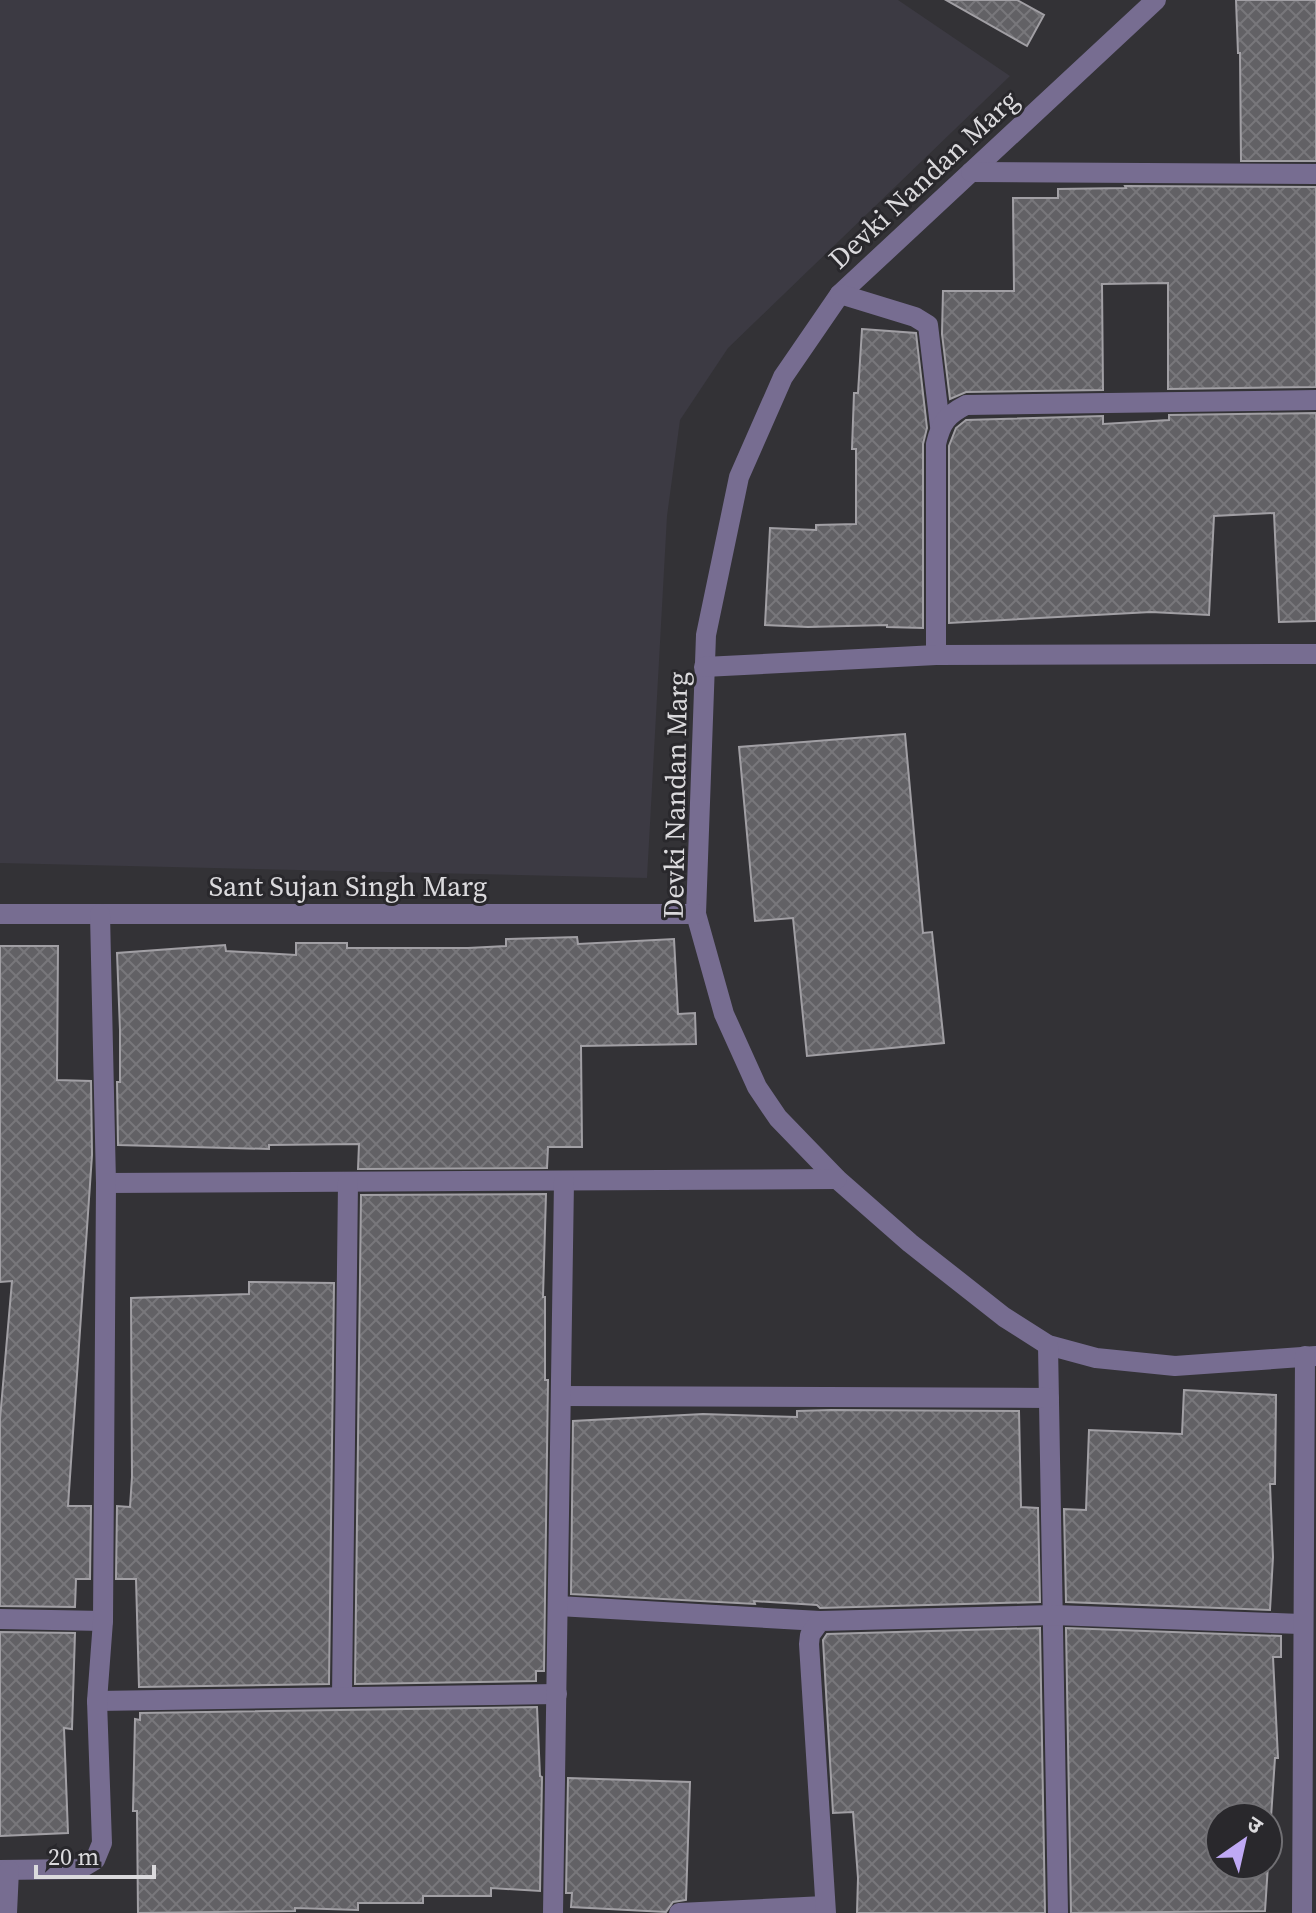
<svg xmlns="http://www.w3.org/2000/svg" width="1316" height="1913" viewBox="0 0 1316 1913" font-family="'Source Serif 4','Noto Sans Devanagari',serif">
  <defs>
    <pattern id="building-cross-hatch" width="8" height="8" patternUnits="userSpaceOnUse" patternTransform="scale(2)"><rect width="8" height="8" fill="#626165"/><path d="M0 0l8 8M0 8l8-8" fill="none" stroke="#78777b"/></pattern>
  </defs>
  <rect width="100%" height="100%" fill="#333236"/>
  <!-- built -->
  <polygon fill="#3c3a43" points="0,0 898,0 1010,76 728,348 680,420 667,516 647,878 0,863"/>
  <!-- building -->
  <g fill="url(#building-cross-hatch)" stroke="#a19fa4" stroke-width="2">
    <polygon points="946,0 1017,0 1044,15 1027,46"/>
    <polygon points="1236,0 1316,0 1316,161 1241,161 1240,53 1238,53"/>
    <polygon points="1125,186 1316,187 1316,387 1168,389 1168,283 1102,284 1103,390 966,392 950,399 942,334 943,291 1014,291 1013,198 1058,198 1058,189 1126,188"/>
    <polygon points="862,329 916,333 927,428 923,444 923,628 887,627 887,625 808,627 765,625 770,528 816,530 816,525 856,524 856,449 852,449 854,393 858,393"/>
    <polygon points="1316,413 1316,621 1279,622 1274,513 1214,516 1209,615 1151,612 949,623 949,446 956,428 966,420 1103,416 1103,424 1169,420 1169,415"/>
    <polygon points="905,734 923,933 932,932 944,1043 807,1056 793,918 755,921 739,747"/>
    <polygon points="577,937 578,944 674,939 678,1014 695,1013 696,1044 581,1046 582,1147 548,1147 547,1168 358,1169 359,1144 269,1145 269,1149 118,1145 117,1082 120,1082 120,1030 117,953 225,945 226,951 296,955 296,943 347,943 347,948 468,948 506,946 506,939"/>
    <polygon points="0,946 58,946 57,1080 91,1081 92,1155 68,1506 91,1506 90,1579 76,1579 75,1607 0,1606 0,1419 12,1281 0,1282"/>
    <polygon points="546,1194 543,1297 545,1297 545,1380 548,1380 544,1671 536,1671 536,1681 355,1684 361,1195"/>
    <polygon points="249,1282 334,1283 329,1684 139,1687 136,1579 116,1579 117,1506 130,1507 132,1477 131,1298 249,1294"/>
    <polygon points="1184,1390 1276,1395 1275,1484 1270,1484 1273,1557 1270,1610 1066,1602 1064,1509 1086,1510 1089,1430 1182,1434"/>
    <polygon points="831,1410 1019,1411 1021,1507 1038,1508 1040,1602 820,1608 817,1605 754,1601 755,1604 571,1594 573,1421 703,1414 797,1417 797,1411"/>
    <polygon points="1040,1628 1045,1913 857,1913 858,1878 853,1812 833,1813 823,1640 827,1634"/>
    <polygon points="1066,1628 1281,1636 1281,1657 1273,1657 1278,1758 1275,1758 1268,1862 1268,1817 1220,1817 1220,1865 1268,1865 1265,1911 1071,1913"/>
    <polygon points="0,1632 75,1633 72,1729 64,1728 68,1833 0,1836"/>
    <polygon points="537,1707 540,1776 542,1777 540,1891 491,1888 491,1896 423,1896 423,1903 358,1903 358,1910 295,1908 295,1911 138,1913 137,1811 133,1811 135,1719 140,1720 140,1713"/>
    <polygon points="568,1778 690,1782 686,1900 673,1902 666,1912 571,1907 572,1893 566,1893"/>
  </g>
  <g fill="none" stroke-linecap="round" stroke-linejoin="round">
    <!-- minor -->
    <g stroke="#776d91" stroke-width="20">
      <polyline points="1156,0 840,294 783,377 739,477 706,635 696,914 724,1014 757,1087 778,1118 837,1179 910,1243 1004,1317 1048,1345 1096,1358 1175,1366 1316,1356"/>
      <polyline points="971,172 1316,174"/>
      <polyline points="840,294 915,317 928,325 940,426"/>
      <path d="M936 655V444C941 422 947 415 966 405L1316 400"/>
      <polyline points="704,667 936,655 1316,654"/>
      <polyline points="0,914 696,914"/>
      <polyline points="106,1183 837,1179"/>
      <polyline points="1048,1345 1058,1913"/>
      <polyline points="561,1396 1049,1398"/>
      <polyline points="558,1606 820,1621"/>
      <polyline points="0,1619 103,1621"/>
      <polyline points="342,1697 348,1182"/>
      <polyline points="97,1701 557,1694"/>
      <polyline points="0,1870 80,1869 95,1860 102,1843 97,1701 103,1621 106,1183 100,914"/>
      <polyline points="7,1913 9,1870"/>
      <polyline points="553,1913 564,1181"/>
      <polyline points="679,1913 825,1906"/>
      <polyline points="826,1913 809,1644 810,1635 820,1621 1054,1615 1301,1624 1303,1621"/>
      <polyline points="1302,1913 1305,1356"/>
    </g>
  </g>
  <g text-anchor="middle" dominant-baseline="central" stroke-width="6" stroke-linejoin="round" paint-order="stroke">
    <!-- street labels -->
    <g font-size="28" fill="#dbdadd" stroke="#29282c">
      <text transform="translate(923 179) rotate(-43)">Devki Nandan Marg</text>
      <text transform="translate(675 795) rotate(-89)">Devki Nandan Marg</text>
      <text x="348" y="886">Sant Sujan Singh Marg</text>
    </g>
  </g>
  <!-- north arrow -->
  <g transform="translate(1244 1841) rotate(34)"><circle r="38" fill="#29282c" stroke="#706f73" stroke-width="2"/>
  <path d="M0-6L14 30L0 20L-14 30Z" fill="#bfa9f4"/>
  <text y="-12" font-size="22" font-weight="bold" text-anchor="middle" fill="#dbdadd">उ</text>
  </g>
  <!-- scale -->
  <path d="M36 1865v12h118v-12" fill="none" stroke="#dbdadd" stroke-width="4"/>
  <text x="48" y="1865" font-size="24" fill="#dbdadd" stroke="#29282c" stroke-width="6" paint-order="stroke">20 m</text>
</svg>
